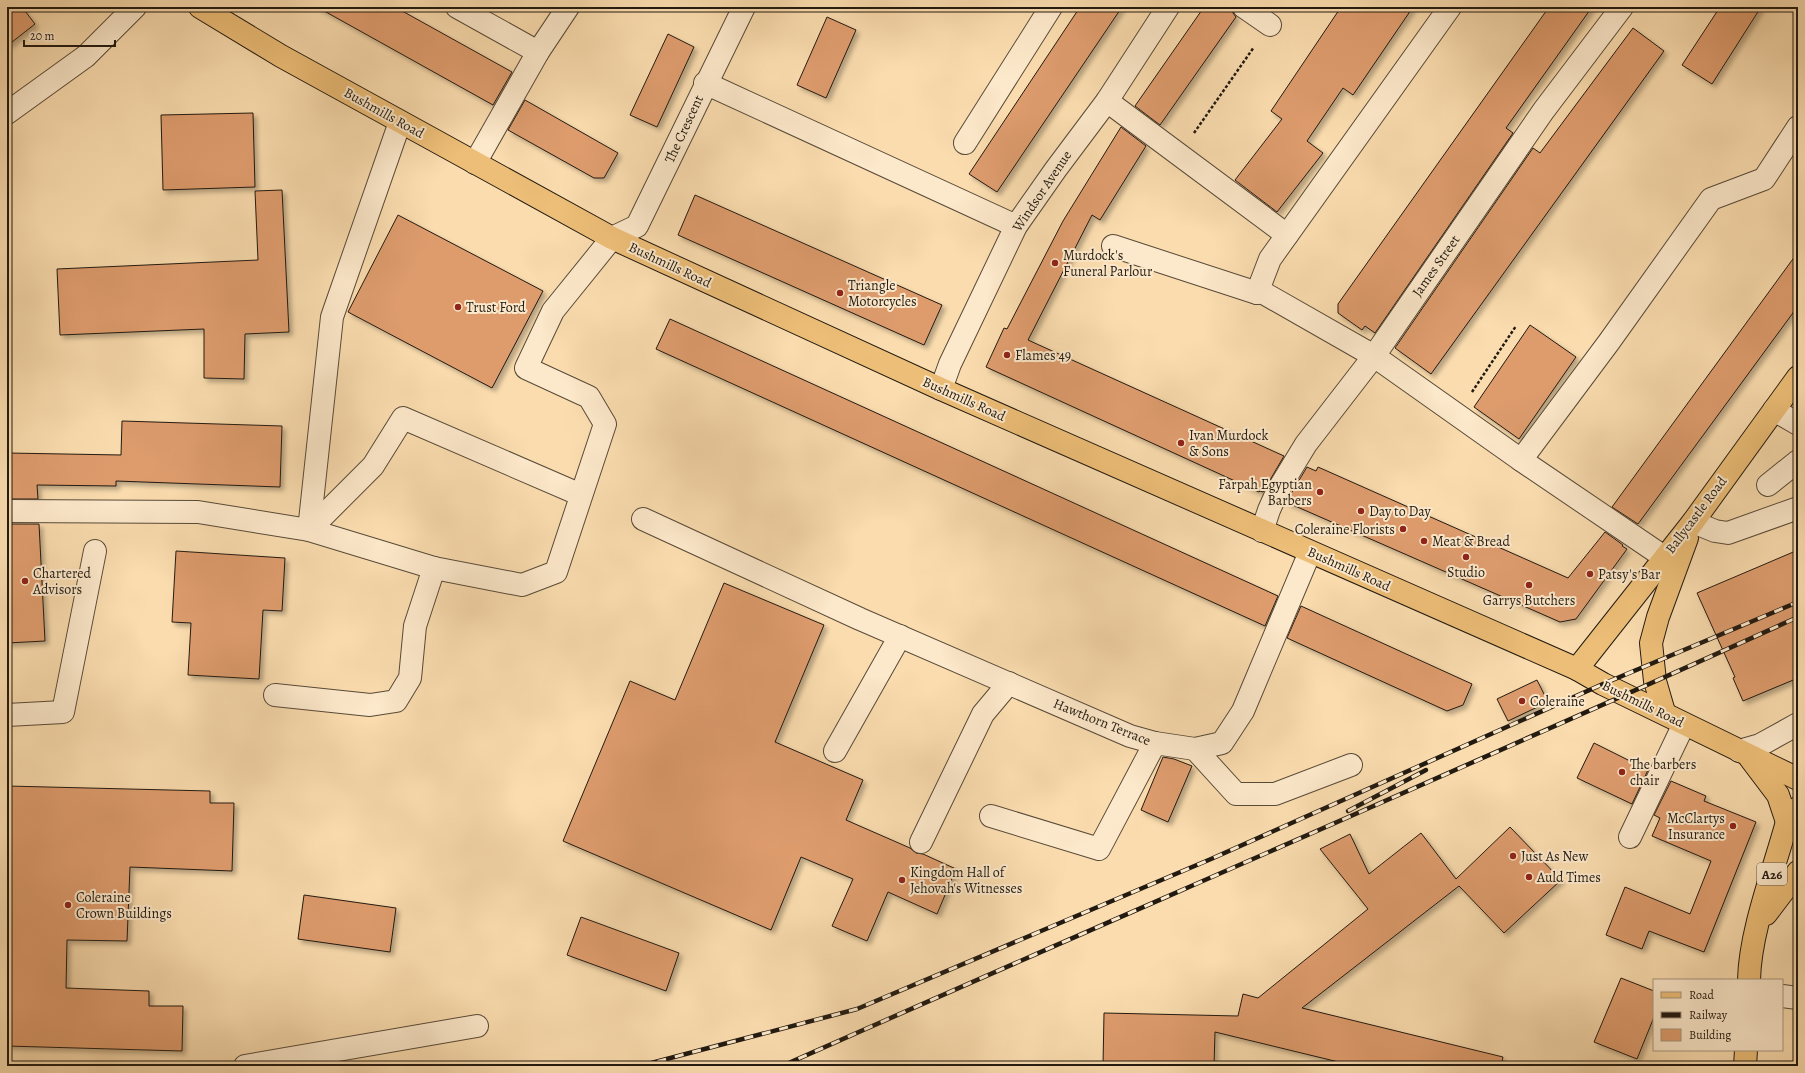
<svg xmlns="http://www.w3.org/2000/svg" width="1805" height="1073" viewBox="0 0 1805 1073" font-family="Alegreya,serif">
  <defs>
    <filter id="shadow"><feDropShadow dx="3.5" dy="3.5" stdDeviation="2" flood-color="#0004"/></filter>
  </defs>
  <rect width="100%" height="100%" fill="#fadcae"/>
  <filter id="stains"><feTurbulence type="fractalNoise" baseFrequency=".005" numOctaves="4"/><feColorMatrix values="0 0 0 0 .2 0 0 0 0 .09 0 0 0 0 .02 0 0 0 .5 -.17"/></filter>
  <radialGradient id="worn" r=".72"><stop offset=".6" stop-color="#630" stop-opacity="0"/><stop offset="1" stop-color="#630" stop-opacity=".3"/></radialGradient>
  <!-- building -->
  <g fill="#de9c6d" stroke="#221a11" filter="url(#shadow)">
    <polygon points="7,7 22,7 35,24 7,46"/>
    <polygon points="317,7 395,7 512,72 493,105"/>
    <polygon points="1080,7 1122,7 997,192 969,174"/>
    <polygon points="1204,7 1232,7 1233,13 1236,17 1160,125 1135,106"/>
    <polygon points="1341,7 1413,7 1353,95 1343,88 1307,141 1323,153 1277,212 1235,180 1282,119 1271,111"/>
    <polygon points="1549,7 1592,7 1506,128 1513,133 1375,333 1365,326 1362,330 1338,313 1338,304"/>
    <polygon points="1720,7 1761,7 1712,84 1682,65"/>
    <polygon points="827,17 856,30 826,98 797,85"/>
    <polygon points="1633,28 1664,51 1431,374 1395,348 1533,148 1540,153"/>
    <polygon points="668,34 694,47 657,127 630,115"/>
    <polygon points="525,100 618,153 604,178 594,178 508,130"/>
    <polygon points="253,113 255,187 163,190 161,115"/>
    <polygon points="1121,127 1146,146 1100,220 1092,215 1028,340 1284,456 1263,492 1260,491 1259,492 986,367 1004,328 1007,329 1063,221"/>
    <polygon points="282,190 289,332 245,334 244,379 204,378 204,329 60,335 57,269 258,260 255,191"/>
    <polygon points="695,195 942,305 924,345 678,235"/>
    <polygon points="398,215 543,291 492,388 348,312"/>
    <polygon points="1798,252 1798,306 1638,524 1612,507"/>
    <polygon points="670,319 1278,596 1265,626 656,349"/>
    <polygon points="1530,325 1576,357 1519,439 1474,407"/>
    <polygon points="122,421 282,426 280,487 116,481 116,486 37,485 38,499 7,499 7,453 121,455"/>
    <polygon points="1307,467 1316,471 1318,467 1568,578 1605,532 1623,545 1622,546 1627,549 1576,619 1560,622 1286,502"/>
    <polygon points="7,524 39,524 45,641 7,643"/>
    <polygon points="1798,550 1798,678 1743,701 1733,678 1735,677 1697,593"/>
    <polygon points="176,551 285,558 282,611 263,610 259,679 188,675 191,623 172,622"/>
    <polygon points="724,583 824,625 775,742 863,780 846,820 910,848 916,853 923,854 956,869 937,914 888,892 867,941 832,926 853,879 801,857 771,930 563,841 630,681 675,700"/>
    <polygon points="1301,606 1472,684 1463,705 1447,711 1287,638"/>
    <polygon points="1537,680 1548,702 1508,721 1497,699"/>
    <polygon points="1594,743 1648,770 1632,804 1577,778"/>
    <polygon points="1163,757 1174,759 1192,766 1168,822 1141,810"/>
    <polygon points="1671,781 1706,796 1704,801 1756,822 1704,952 1649,931 1642,949 1606,935 1625,887 1690,914 1711,861 1652,836 1660,818 1654,815"/>
    <polygon points="7,786 210,791 210,803 234,803 232,871 130,867 127,941 67,940 66,988 149,991 149,1006 183,1006 182,1051 7,1046"/>
    <polygon points="1510,827 1561,880 1504,933 1459,886 1302,1008 1503,1057 1501,1066 1355,1066 1215,1032 1214,1066 1103,1066 1104,1013 1238,1016 1243,994 1258,998 1368,909 1320,849 1350,834 1369,874 1421,833 1456,879"/>
    <polygon points="304,895 396,908 390,952 298,939"/>
    <polygon points="581,917 679,953 666,991 567,955"/>
    <polygon points="1621,978 1654,991 1654,1017 1637,1059 1594,1042"/>
  </g>
  <g fill="none" stroke-linecap="round" stroke-linejoin="round">
    <defs>
      <g id="minor">
        <polyline points="457,7 538,52"/>
        <polyline points="1244,7 1270,25"/>
        <polyline points="705,83 1016,226"/>
        <polyline points="1107,101 1287,235"/>
        <polyline points="7,113 86,56 135,7"/>
        <polyline points="965,143 1051,7"/>
        <polyline points="475,163 538,52 568,7"/>
        <polyline points="1113,246 1257,293 1260,291 1374,356 1521,460"/>
        <polyline points="1257,293 1270,259 1450,7"/>
        <polyline points="941,389 950,364 1016,226 1056,169 1107,101 1168,7"/>
        <polyline points="1774,410 1798,424"/>
        <polyline points="1768,485 1798,461"/>
        <polyline points="581,495 403,418 373,466 309,530 434,568 522,585 556,572 605,424 589,397 526,368 553,311 612,238 637,226 744,7"/>
        <polyline points="7,511 198,512 309,530 332,317 400,122"/>
        <polyline points="643,519 860,619 1130,736 1155,743 1195,749 1222,743 1243,711 1310,552"/>
        <polyline points="1693,522 1715,531 1728,533 1798,508"/>
        <polyline points="1262,531 1269,510 1278,490 1306,444 1374,356 1544,110 1622,7"/>
        <polyline points="1664,557 1521,460 1609,342 1711,199 1764,179 1798,127"/>
        <polyline points="275,695 370,705 396,701 410,678 415,626 434,568"/>
        <polyline points="7,715 63,712 95,551"/>
        <polyline points="1195,749 1236,794 1275,794 1351,765"/>
        <polyline points="835,751 900,636"/>
        <polyline points="1739,751 1760,745 1798,724"/>
        <polyline points="991,816 1099,849 1155,743"/>
        <polyline points="1630,837 1684,724"/>
        <polyline points="921,842 983,714 1009,683"/>
        <polyline points="1782,996 1798,998"/>
        <polyline points="245,1066 477,1026"/>
      </g>
      <g id="major">
        <polyline points="200,7 281,56 612,238 941,389 1577,669 1603,684 1798,779"/>
        <polyline points="1577,669 1693,522 1798,377"/>
        <polyline points="1664,712 1655,681 1651,643 1658,617 1687,538"/>
        <polyline points="1750,758 1778,795 1787,822"/>
        <polyline points="1766,914 1798,872"/>
        <path d="M1749 980C1750 931 1774 870 1787 822L1798 808"/>
        <polyline points="1745,1066 1746,1050"/>
      </g>
    </defs>
    <!-- minor casing -->
    <use href="#minor" stroke="#584a38" stroke-width="24"/>
    <!-- major casing -->
    <use href="#major" stroke="#221a11" stroke-width="24"/>
    <!-- path -->
    <g stroke="#221a11" stroke-width="2.5" stroke-dasharray="3 2" stroke-linecap="butt">
      <polyline points="1194,133 1254,47"/>
      <polyline points="1472,392 1516,326"/>
    </g>
    <!-- minor -->
    <use href="#minor" stroke="#fce8ca" stroke-width="22"/>
    <!-- major -->
    <use href="#major" stroke="#edbe77" stroke-width="22"/>
    <defs>
      <g id="rail">
        <polyline points="1348,811 1426,770"/>
        <polyline points="640,1066 857,1009 1211,859 1603,684 1798,602"/>
        <path d="M782 1066C1120 916 1461 770 1798 617"/>
      </g>
    </defs>
    <!-- rail casing -->
    <use href="#rail" stroke="#221a11" stroke-width="4.5"/>
    <!-- rail -->
    <use href="#rail" stroke="#fce8ca" stroke-width="3" stroke-dasharray="9" stroke-linecap="butt"/>
  </g>
  <!-- markers -->
  <g fill="#8f2418" stroke="#fce8ca" stroke-width="1.5">
    <circle cx="1055" cy="263" r="4"/>
    <circle cx="840" cy="293" r="4"/>
    <circle cx="458" cy="307" r="4"/>
    <circle cx="1007" cy="355" r="4"/>
    <circle cx="1181" cy="443" r="4"/>
    <circle cx="1320" cy="492" r="4"/>
    <circle cx="1361" cy="511" r="4"/>
    <circle cx="1403" cy="529" r="4"/>
    <circle cx="1424" cy="541" r="4"/>
    <circle cx="1466" cy="557" r="4"/>
    <circle cx="1590" cy="574" r="4"/>
    <circle cx="25" cy="581" r="4"/>
    <circle cx="1529" cy="585" r="4"/>
    <circle cx="1522" cy="701" r="4"/>
    <circle cx="1622" cy="772" r="4"/>
    <circle cx="1733" cy="826" r="4"/>
    <circle cx="1513" cy="856" r="4"/>
    <circle cx="1529" cy="877" r="4"/>
    <circle cx="902" cy="880" r="4"/>
    <circle cx="68" cy="905" r="4"/>
  </g>
  <g text-anchor="middle" dominant-baseline="central" stroke-width="4" stroke-linejoin="round" paint-order="stroke">
    <!-- shield labels -->
    <rect fill="#fce8ca" stroke="#635848" stroke-width="1" x="1757" y="863" width="30" height="22" rx="3"/>
    <g font-size="13" font-weight="bold" fill="#221a11">
      <text x="1772" y="874">A26</text>
    </g>
    <!-- street labels -->
    <g font-size="14" fill="#221a11" stroke="#fce8ca">
      <text transform="translate(384 113) rotate(29)">Bushmills Road</text>
      <text transform="translate(684 129) rotate(-65)">The Crescent</text>
      <text transform="translate(1042 191) rotate(-56)">Windsor Avenue</text>
      <text transform="translate(670 265) rotate(25)">Bushmills Road</text>
      <text transform="translate(1436 266) rotate(-55)">James Street</text>
      <text transform="translate(964 399) rotate(24)">Bushmills Road</text>
      <text transform="translate(1696 515) rotate(-53)">Ballycastle Road</text>
      <text transform="translate(1349 569) rotate(24)">Bushmills Road</text>
      <text transform="translate(1643 704) rotate(26)">Bushmills Road</text>
      <text transform="translate(1102 722) rotate(22)">Hawthorn Terrace</text>
    </g>
    <!-- poi labels -->
    <g font-size="14" fill="#221a11" stroke="#fce8ca" text-anchor="start">
      <text x="1063" y="255">Murdock's<tspan x="1063" dy="16">Funeral Parlour</tspan></text>
      <text x="848" y="285">Triangle<tspan x="848" dy="16">Motorcycles</tspan></text>
      <text x="466" y="307">Trust Ford</text>
      <text x="1015" y="355">Flames 49</text>
      <text x="1189" y="435">Ivan Murdock<tspan x="1189" dy="16">&amp; Sons</tspan></text>
      <text x="1312" y="484" text-anchor="end">Farpah Egyptian<tspan x="1312" dy="16">Barbers</tspan></text>
      <text x="1369" y="511">Day to Day</text>
      <text x="1395" y="529" text-anchor="end">Coleraine Florists</text>
      <text x="1432" y="541">Meat &amp; Bread</text>
      <text x="1466" y="572" text-anchor="middle">Studio</text>
      <text x="33" y="573">Chartered<tspan x="33" dy="16">Advisors</tspan></text>
      <text x="1598" y="574">Patsy's Bar</text>
      <text x="1529" y="600" text-anchor="middle">Garrys Butchers</text>
      <text x="1530" y="701">Coleraine</text>
      <text x="1630" y="764">The barbers<tspan x="1630" dy="16">chair</tspan></text>
      <text x="1725" y="818" text-anchor="end">McClartys<tspan x="1725" dy="16">Insurance</tspan></text>
      <text x="1521" y="856">Just As New</text>
      <text x="910" y="872">Kingdom Hall of<tspan x="910" dy="16">Jehovah's Witnesses</tspan></text>
      <text x="1537" y="877">Auld Times</text>
      <text x="76" y="897">Coleraine<tspan x="76" dy="16">Crown Buildings</tspan></text>
    </g>
  </g>
  <!-- margin -->
  <rect width="1805" height="1073" fill="none" stroke="#fadcae" stroke-width="24"/>
  <rect x="8" y="8" width="1789" height="1057" fill="none" stroke="#221a11" stroke-width="2"/>
  <rect x="12" y="12" width="1781" height="1049" fill="none" stroke="#221a11"/>
  <!-- legend -->
  <rect x="1653" y="979" width="130" height="72" fill="#fce8ca" stroke="#a59680"/>
  <rect x="1661" y="992" width="20" height="6" fill="#edbe77" stroke="#a59680"/>
  <text x="1689" y="999" font-size="12" fill="#221a11">Road</text>
  <rect x="1661" y="1012" width="20" height="6" fill="#221a11" stroke="#a59680"/>
  <text x="1689" y="1019" font-size="12" fill="#221a11">Railway</text>
  <rect x="1661" y="1029" width="20" height="12" fill="#de9c6d" stroke="#a59680"/>
  <text x="1689" y="1039" font-size="12" fill="#221a11">Building</text>
  <!-- scale -->
  <path d="M24 40v6h91v-6" fill="none" stroke="#221a11" stroke-width="2"/>
  <text x="30" y="40" font-size="12" fill="#221a11" stroke="#fce8ca" stroke-width="3" paint-order="stroke">20 m</text>
  <rect width="100%" height="100%" filter="url(#stains)"/>
  <rect width="100%" height="100%" fill="url(#worn)"/>
</svg>
